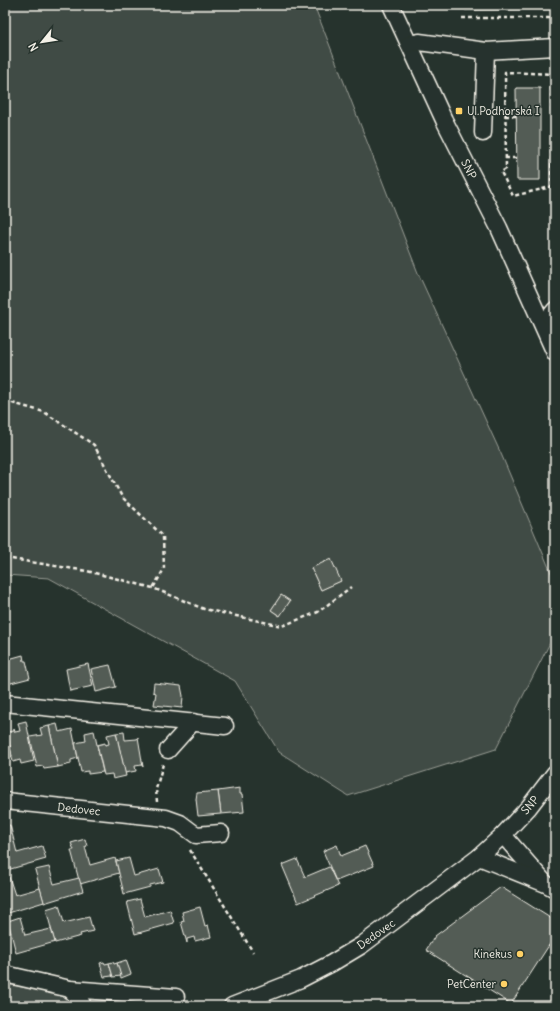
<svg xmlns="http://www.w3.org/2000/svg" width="560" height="1011" viewBox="0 0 560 1011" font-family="Delius,sans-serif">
  <rect width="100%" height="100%" fill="#26332d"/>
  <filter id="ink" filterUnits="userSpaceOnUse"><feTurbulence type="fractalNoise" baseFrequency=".025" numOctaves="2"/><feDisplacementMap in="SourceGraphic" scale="8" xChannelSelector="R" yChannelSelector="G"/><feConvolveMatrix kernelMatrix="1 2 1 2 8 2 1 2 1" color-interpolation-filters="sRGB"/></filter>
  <g filter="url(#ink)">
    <!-- green -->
    <g fill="#414b45" stroke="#9a9e96" fill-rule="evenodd">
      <path d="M5 5H314L418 273 502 456 555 582V633L496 749 348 796 279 752 235 681 49 578 5 575ZM311 568 341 581 321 590ZM281 595 290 601 279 616 271 610Z"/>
      <polygon points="5,984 59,994 68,1001 71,1006 5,1006"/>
    </g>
    <!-- building -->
    <g fill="#525c55" stroke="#f4f1e8">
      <polygon points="465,5 555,5 555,9 465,10"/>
      <polygon points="516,88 540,88 540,180 517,180"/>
      <polygon points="331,559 341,581 321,590 311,568"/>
      <polygon points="281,595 290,601 280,616 271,610"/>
      <polygon points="23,655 24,661 26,661 30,678 7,684 5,675 5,660"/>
      <polygon points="88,664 93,686 70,691 66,669"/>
      <polygon points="110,665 116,687 96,692 91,669"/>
      <polygon points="154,683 181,686 183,696 182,708 154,705 156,693 153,692"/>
      <polygon points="26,721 34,761 21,764 20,760 13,762 7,732 14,731 14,729 15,732 20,731 18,723"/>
      <polygon points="57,724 59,732 72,729 78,758 71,760 71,764 58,767 49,726"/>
      <polygon points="49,726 58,767 44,769 43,766 37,767 30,737 42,735 40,728"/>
      <polygon points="5,729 6,729 12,756 5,758"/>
      <polygon points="94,731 103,772 88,774 88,771 81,772 75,743 86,741 85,733"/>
      <polygon points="124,732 125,740 137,739 138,737 143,767 142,765 135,766 136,771 125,773 116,733"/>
      <polygon points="116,733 126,776 113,779 112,774 104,775 97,745 105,743 105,745 109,744 107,735"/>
      <polygon points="240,788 240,794 242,794 244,812 221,814 218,791"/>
      <polygon points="218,791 221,814 198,816 196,799 197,793"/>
      <polygon points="10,825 17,853 42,846 46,859 7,870 5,861 5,826"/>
      <polygon points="85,839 87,846 85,847 90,865 115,858 119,873 80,884 71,850 74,850 71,843"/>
      <polygon points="337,845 341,856 365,846 374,866 336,881 323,851"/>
      <polygon points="129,858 134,876 159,869 163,882 150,885 150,887 124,894 116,861"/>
      <polygon points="297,859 305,877 329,867 338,886 298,903 282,865"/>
      <polygon points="49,867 54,884 79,878 83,891 44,903 35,870"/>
      <polygon points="9,877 15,895 40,888 44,902 5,914 5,878"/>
      <polygon points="501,887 555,921 555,936 511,1004 426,950 435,936"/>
      <polygon points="140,899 145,917 170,910 174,923 135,934 127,902"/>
      <polygon points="59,905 64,923 89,917 93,931 80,934 81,936 55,943 46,909"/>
      <polygon points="200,907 205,926 208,925 211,937 195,941 194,937 187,939 187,943 181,922 184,921 182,912"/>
      <polygon points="20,917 25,935 51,929 55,942 16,953 8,921"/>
      <polygon points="126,960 131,974 121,978 117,963"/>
      <polygon points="104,962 105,964 109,963 113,977 112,976 104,977 100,963"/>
      <polygon points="113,962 114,964 117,963 121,976 113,977 109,963"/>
    </g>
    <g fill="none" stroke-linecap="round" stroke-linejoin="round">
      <defs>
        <g id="minor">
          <polyline points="391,5 444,120 499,228 555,353"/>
          <polyline points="409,44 419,42 486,51 555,47"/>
          <polyline points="483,133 486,51"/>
          <polyline points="550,316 555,310"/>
          <polyline points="5,703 225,726"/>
          <polyline points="168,750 193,722"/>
          <polyline points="5,801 166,818 180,823 196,835 221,833"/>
          <polyline points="503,835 545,883"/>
          <polyline points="479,857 546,884 555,889"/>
          <polyline points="5,974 70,989 176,997"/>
          <polyline points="70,989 78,997 83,1006"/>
          <polyline points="232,1006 301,979 332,963 362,945 479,857 503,835 529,807 555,773"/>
        </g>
      </defs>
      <!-- minor casing -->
      <use href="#minor" stroke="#f4f1e8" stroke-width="19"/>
      <!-- path -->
      <g stroke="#f4f1e8" stroke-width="2.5" stroke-dasharray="4 3" stroke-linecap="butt">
        <polyline points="462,18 555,18"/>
        <polyline points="551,73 552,127 551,186"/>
        <polyline points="555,74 505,72 506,169 501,172 513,196 555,186"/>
        <polyline points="505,116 516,116"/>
        <polyline points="505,158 516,158"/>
        <polyline points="5,401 44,412 94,445 122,497 163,536 164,569 153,588"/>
        <polyline points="5,558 87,571 153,588 204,609 282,626 318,612 351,587"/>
        <polyline points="157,802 156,789 163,764"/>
        <polyline points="190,850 253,952"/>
        <polyline points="549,946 551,947"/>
      </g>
      <!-- minor -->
      <use href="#minor" stroke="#26332d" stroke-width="16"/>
    </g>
  </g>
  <!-- markers -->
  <g fill="#ffd166" stroke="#26332d" stroke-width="1.5">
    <rect x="455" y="107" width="8" height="8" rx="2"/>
    <circle cx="520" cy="954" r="4"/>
    <circle cx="504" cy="984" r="4"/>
  </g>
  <g text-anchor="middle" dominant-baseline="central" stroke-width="3" stroke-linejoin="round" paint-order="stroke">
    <!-- poi labels -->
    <g font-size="11" fill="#f4f1e8" stroke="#26332d" text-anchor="end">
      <text x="467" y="111" text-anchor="start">Ul.Podhorská I</text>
      <text x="512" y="954">Kinekus</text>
      <text x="496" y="984">PetCenter</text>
    </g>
    <!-- street labels -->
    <g font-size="11" fill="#f4f1e8" stroke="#26332d">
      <text transform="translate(469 169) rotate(63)">SNP</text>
      <text transform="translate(530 805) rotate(-49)">SNP</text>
      <text transform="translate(79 809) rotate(6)">Dedovec</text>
      <text transform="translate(376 934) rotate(-35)">Dedovec</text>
    </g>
  </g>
  <!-- margin -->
  <rect width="560" height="1011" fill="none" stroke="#26332d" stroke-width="20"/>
  <rect x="10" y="10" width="540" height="991" fill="none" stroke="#f4f1e8" stroke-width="1.5" filter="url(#ink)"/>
  <!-- north arrow -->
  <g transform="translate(42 42) rotate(240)" stroke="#26332d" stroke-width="3" paint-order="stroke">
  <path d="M0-3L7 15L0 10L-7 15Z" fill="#f4f1e8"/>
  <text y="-6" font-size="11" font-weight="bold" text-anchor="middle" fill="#f4f1e8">N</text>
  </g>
</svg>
